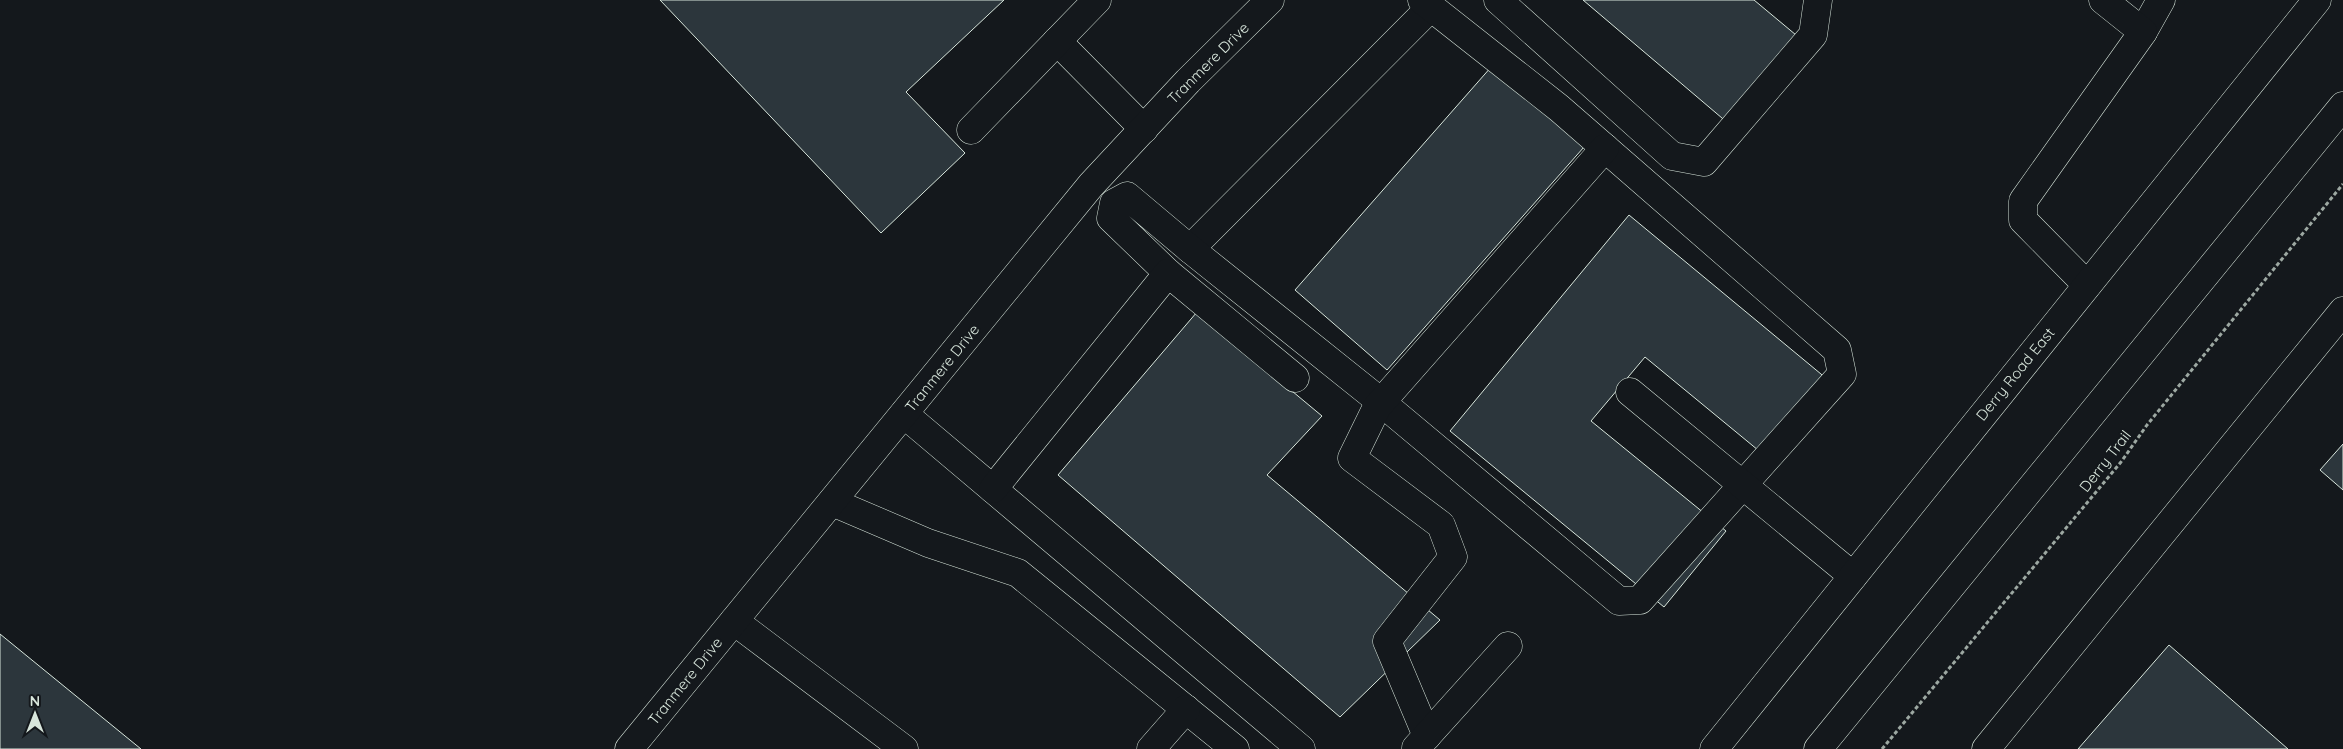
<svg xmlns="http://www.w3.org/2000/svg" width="2343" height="749" viewBox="0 0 2343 749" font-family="Quicksand,sans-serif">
  <rect width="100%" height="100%" fill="#14181c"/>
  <!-- building -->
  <g fill="#2c363c" stroke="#d8e6dc">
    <polygon points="660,0 1004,0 906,92 965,153 881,233"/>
    <polygon points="1583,0 1754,0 1802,40 1729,124"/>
    <polygon points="1492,66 1584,147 1387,370 1295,290"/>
    <polygon points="1629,215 1827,379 1764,455 1645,357 1591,421 1726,531 1664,607 1450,431"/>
    <polygon points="1197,312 1322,416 1267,475 1440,620 1340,717 1058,475"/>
    <polygon points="2343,444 2343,490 2320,470"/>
    <polygon points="0,634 141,749 0,749"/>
    <polygon points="2169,645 2288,749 2078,749"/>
  </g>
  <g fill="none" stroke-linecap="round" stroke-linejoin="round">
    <defs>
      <g id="minor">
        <polyline points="1498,0 1672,156 1704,162 1813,35 1818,0"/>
        <polyline points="2143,32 2161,0"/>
        <polyline points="1057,41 1144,129"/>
        <polyline points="971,130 1097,0"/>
        <polyline points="1190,249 1431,7"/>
        <polyline points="1168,273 1111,218 1114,203 1127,196 1190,249 1381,402 1619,601 1640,600 1842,374 1837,350 1559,108 1422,0"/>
        <polyline points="2087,285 2023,220 2023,201 2143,32 2103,0"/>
        <polyline points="1630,392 1853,576"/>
        <polyline points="904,414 1301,749"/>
        <polyline points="993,489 1168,273 1295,378"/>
        <polyline points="832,502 928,543 1018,573 1235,749"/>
        <polyline points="734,621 904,749"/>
        <polyline points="1427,736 1387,641 1453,557 1441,525 1352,458 1377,407 1605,148"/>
        <polyline points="1416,748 1508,646"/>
        <polyline points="629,749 1091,185 1188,81 1270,0"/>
        <polyline points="1151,749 1186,709"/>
        <polyline points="1986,749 2343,311"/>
      </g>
      <g id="major">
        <polyline points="1714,749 2317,0"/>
        <polyline points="1818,749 2343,106"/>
      </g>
    </defs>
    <!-- minor casing -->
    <use href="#minor" stroke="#d8e6dc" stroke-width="29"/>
    <!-- major casing -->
    <use href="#major" stroke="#d8e6dc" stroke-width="29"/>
    <!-- path -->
    <polyline stroke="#9da8a2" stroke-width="3" stroke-dasharray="4 2.5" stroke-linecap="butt" points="1882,749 2121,462 2147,425 2343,184"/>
    <!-- minor -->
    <use href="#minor" stroke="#14181c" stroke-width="28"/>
    <!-- major -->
    <use href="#major" stroke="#14181c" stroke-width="28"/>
  </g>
  <g text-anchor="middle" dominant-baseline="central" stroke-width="4" stroke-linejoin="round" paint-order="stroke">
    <!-- street labels -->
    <g font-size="15" fill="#d8e6dc" stroke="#14181c">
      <text transform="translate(1208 63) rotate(-45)">Tranmere Drive</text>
      <text transform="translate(942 368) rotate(-51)">Tranmere Drive</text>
      <text transform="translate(2015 374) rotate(-51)">Derry Road East</text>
      <text transform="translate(2105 461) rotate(-52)">Derry Trail</text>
      <text transform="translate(685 681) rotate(-51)">Tranmere Drive</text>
    </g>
  </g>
  <!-- north arrow -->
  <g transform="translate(35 714)" stroke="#14181c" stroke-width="4" paint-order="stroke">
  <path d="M0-4L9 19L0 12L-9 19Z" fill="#d8e6dc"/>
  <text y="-8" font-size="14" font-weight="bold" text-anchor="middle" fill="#d8e6dc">N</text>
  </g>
</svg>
